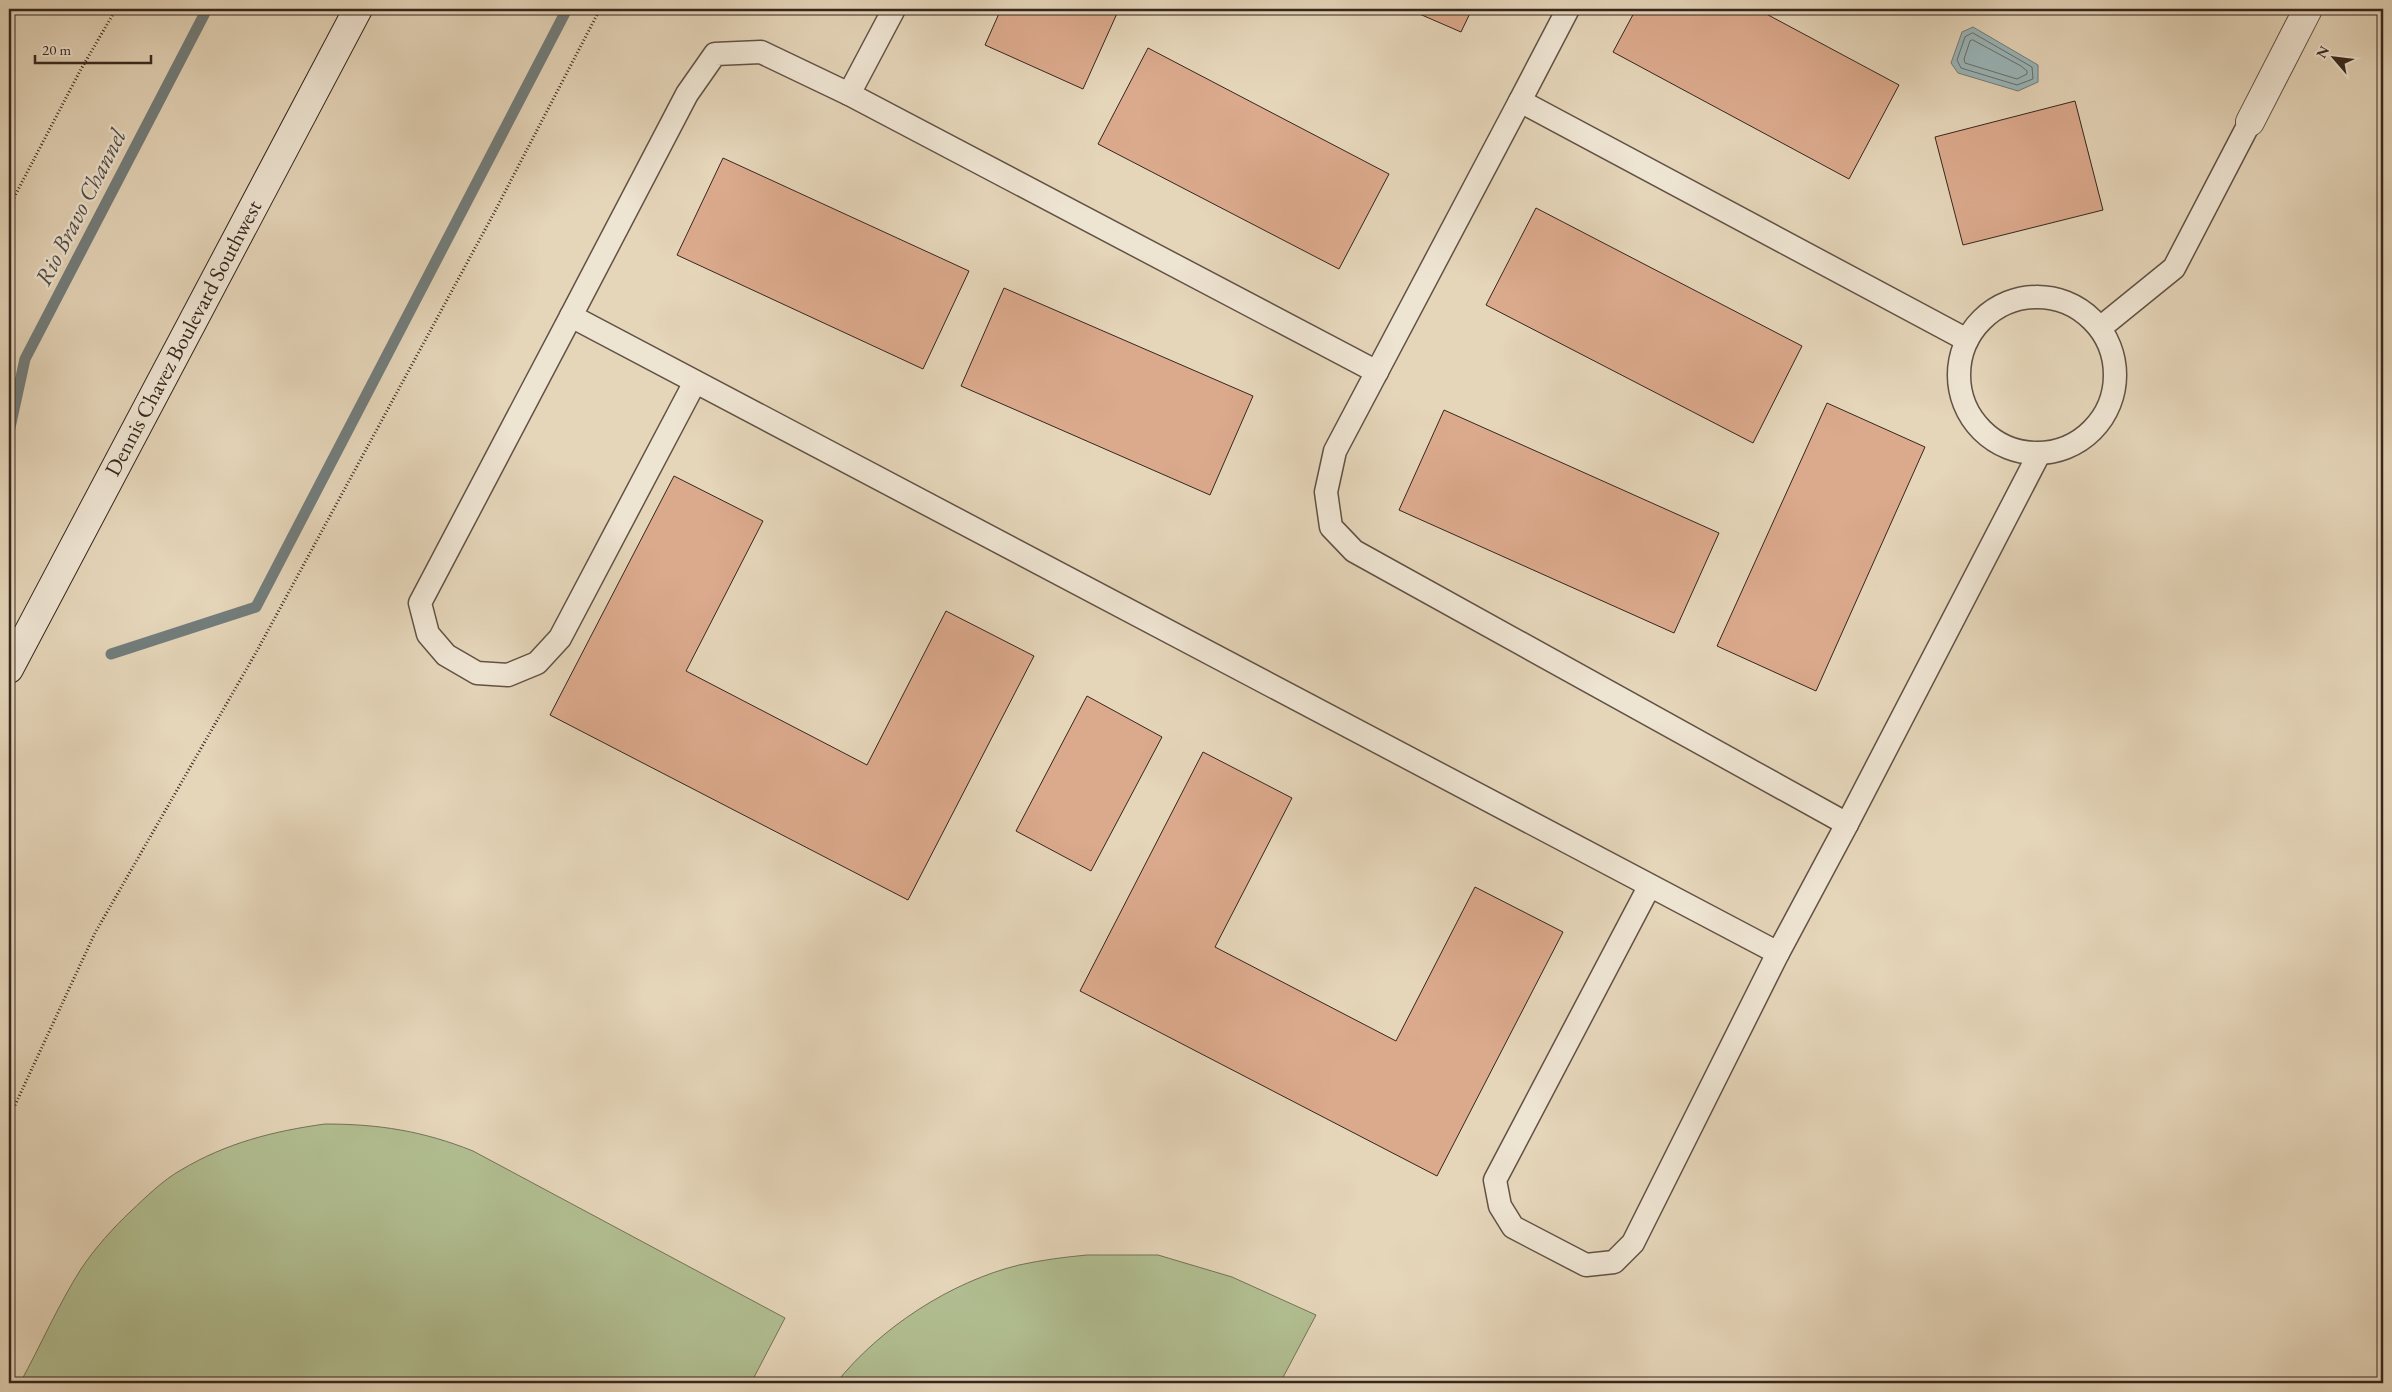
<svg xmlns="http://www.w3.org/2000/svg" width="2392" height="1392" viewBox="0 0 2392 1392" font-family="'EB Garamond',serif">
  <rect width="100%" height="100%" fill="#e5d5b9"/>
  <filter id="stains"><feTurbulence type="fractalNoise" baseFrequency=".004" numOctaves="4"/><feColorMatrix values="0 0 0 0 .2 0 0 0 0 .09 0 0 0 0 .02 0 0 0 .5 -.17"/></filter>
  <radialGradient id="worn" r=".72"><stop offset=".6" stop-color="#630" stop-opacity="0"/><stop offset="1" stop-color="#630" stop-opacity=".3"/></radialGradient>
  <!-- green -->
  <g fill="#b1be91" stroke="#747258">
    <path d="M325 1124C379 1124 423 1131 473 1151L785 1318 751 1383H20C41 1345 58 1305 81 1269 95 1248 113 1228 131 1211 146 1197 163 1180 181 1170 226 1143 274 1131 325 1124Z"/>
    <path d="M1087 1255H1158L1232 1277 1316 1315 1280 1383H836C880 1328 950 1282 1019 1265 1042 1260 1065 1257 1087 1255Z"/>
  </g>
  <!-- water -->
  <polygon fill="#9ab6ba" stroke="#727d7c" points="1973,27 2038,65 2038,82 2018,91 1958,73 1951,63 1962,32"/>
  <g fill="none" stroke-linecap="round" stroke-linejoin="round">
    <!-- shore -->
    <g stroke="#686e6c" stroke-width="1">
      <polygon points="1973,33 2032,67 2033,79 2017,85 1961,68 1957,60 1965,37"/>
      <polygon points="1973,40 2021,66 2027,71 2027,74 2017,79 1965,63 1964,59 1970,41"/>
    </g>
    <!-- stream -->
    <g stroke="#727d7c" stroke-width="11">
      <polyline points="9,432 25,359 207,9"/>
      <polyline points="111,654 256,607 567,9"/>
    </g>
  </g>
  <!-- building -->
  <g fill="#dba98c" stroke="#36271e">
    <polygon points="1001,9 1119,9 1083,89 985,45"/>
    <polygon points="1408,9 1472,9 1461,32"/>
    <polygon points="1636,9 1757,9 1899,85 1849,179 1613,52"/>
    <polygon points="1148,48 1389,174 1339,269 1098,144"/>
    <polygon points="2075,101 2103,210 1963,245 1935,137"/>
    <polygon points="723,158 969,271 923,369 677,255"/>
    <polygon points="1536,208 1802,346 1753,443 1486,305"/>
    <polygon points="1004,288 1253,396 1210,495 961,386"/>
    <polygon points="1827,403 1925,447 1816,691 1717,646"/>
    <polygon points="1444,410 1719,533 1674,633 1399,510"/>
    <polygon points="674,476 763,521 686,671 867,765 946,611 1034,656 908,900 550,715"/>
    <polygon points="1087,696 1162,737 1091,871 1016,831"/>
    <polygon points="1203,752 1292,798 1215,947 1396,1041 1475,887 1563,932 1437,1176 1080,991"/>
  </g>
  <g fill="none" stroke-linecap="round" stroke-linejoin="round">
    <defs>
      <g id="service">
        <polyline points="849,94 894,9"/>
        <polyline points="1520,101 1568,9"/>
        <circle cx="2037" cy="375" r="78"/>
        <polyline points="571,316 420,603 428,634 446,655 477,673 508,675 537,663 560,638 695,382"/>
        <polyline points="2100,328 2174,268 2250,122"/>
        <polyline points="1967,340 1520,101 1335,451 1326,492 1331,527 1354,551 1847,824 2039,454"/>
        <polyline points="1377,372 849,94 761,52 715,54 687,94 571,316 1778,953 1847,824"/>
        <polyline points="1649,887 1495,1180 1500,1206 1513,1227 1586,1265 1614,1262 1633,1243 1778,953"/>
      </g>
      <polyline id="minor" points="2250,122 2308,9"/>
      <polyline id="secondary" points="9,669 358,9"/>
    </defs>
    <!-- service casing -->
    <use href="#service" stroke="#625245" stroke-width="25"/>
    <!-- minor casing -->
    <use href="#minor" stroke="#625245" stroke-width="30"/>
    <!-- secondary casing -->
    <use href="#secondary" stroke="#36271e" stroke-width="30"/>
    <!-- path -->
    <g stroke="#36271e" stroke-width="3" stroke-dasharray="1 2.5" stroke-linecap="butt">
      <polyline points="9,207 80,71 116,9"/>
      <polyline points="9,1118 95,933 258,649 494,213 600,9"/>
    </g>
    <!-- service -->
    <use href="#service" stroke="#eee4d2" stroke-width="22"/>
    <!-- minor -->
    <use href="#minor" stroke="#eee4d2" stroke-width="28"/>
    <!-- secondary -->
    <use href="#secondary" stroke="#eee4d2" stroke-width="28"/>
  </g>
  <g text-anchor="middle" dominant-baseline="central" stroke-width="5" stroke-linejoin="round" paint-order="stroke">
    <!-- street labels -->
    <g font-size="22" fill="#36271e" stroke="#eee4d2">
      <text transform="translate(183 338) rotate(-62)">Dennis Chavez Boulevard Southwest</text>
    </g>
    <!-- water labels -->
    <g font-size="24" font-style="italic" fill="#4f4b45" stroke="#eee4d2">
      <text transform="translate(80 207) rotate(-63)">Rio Bravo Channel</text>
    </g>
  </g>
  <!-- margin -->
  <rect width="2392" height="1392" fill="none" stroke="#e5d5b9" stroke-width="30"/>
  <rect x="10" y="10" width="2372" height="1372" fill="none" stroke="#36271e" stroke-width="2.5"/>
  <rect x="15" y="15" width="2362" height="1362" fill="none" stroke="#36271e"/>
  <!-- north arrow -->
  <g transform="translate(2334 58) rotate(298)" stroke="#eee4d2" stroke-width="4" paint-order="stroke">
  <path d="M0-4L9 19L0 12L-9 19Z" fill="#36271e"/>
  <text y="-8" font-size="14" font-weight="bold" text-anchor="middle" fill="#36271e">N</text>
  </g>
  <!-- scale -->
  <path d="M35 55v8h116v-8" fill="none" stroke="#36271e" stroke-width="2.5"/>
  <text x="42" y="55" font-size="15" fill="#36271e" stroke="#eee4d2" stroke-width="4" paint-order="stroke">20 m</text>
  <rect width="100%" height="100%" filter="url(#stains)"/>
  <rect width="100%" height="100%" fill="url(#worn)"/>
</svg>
